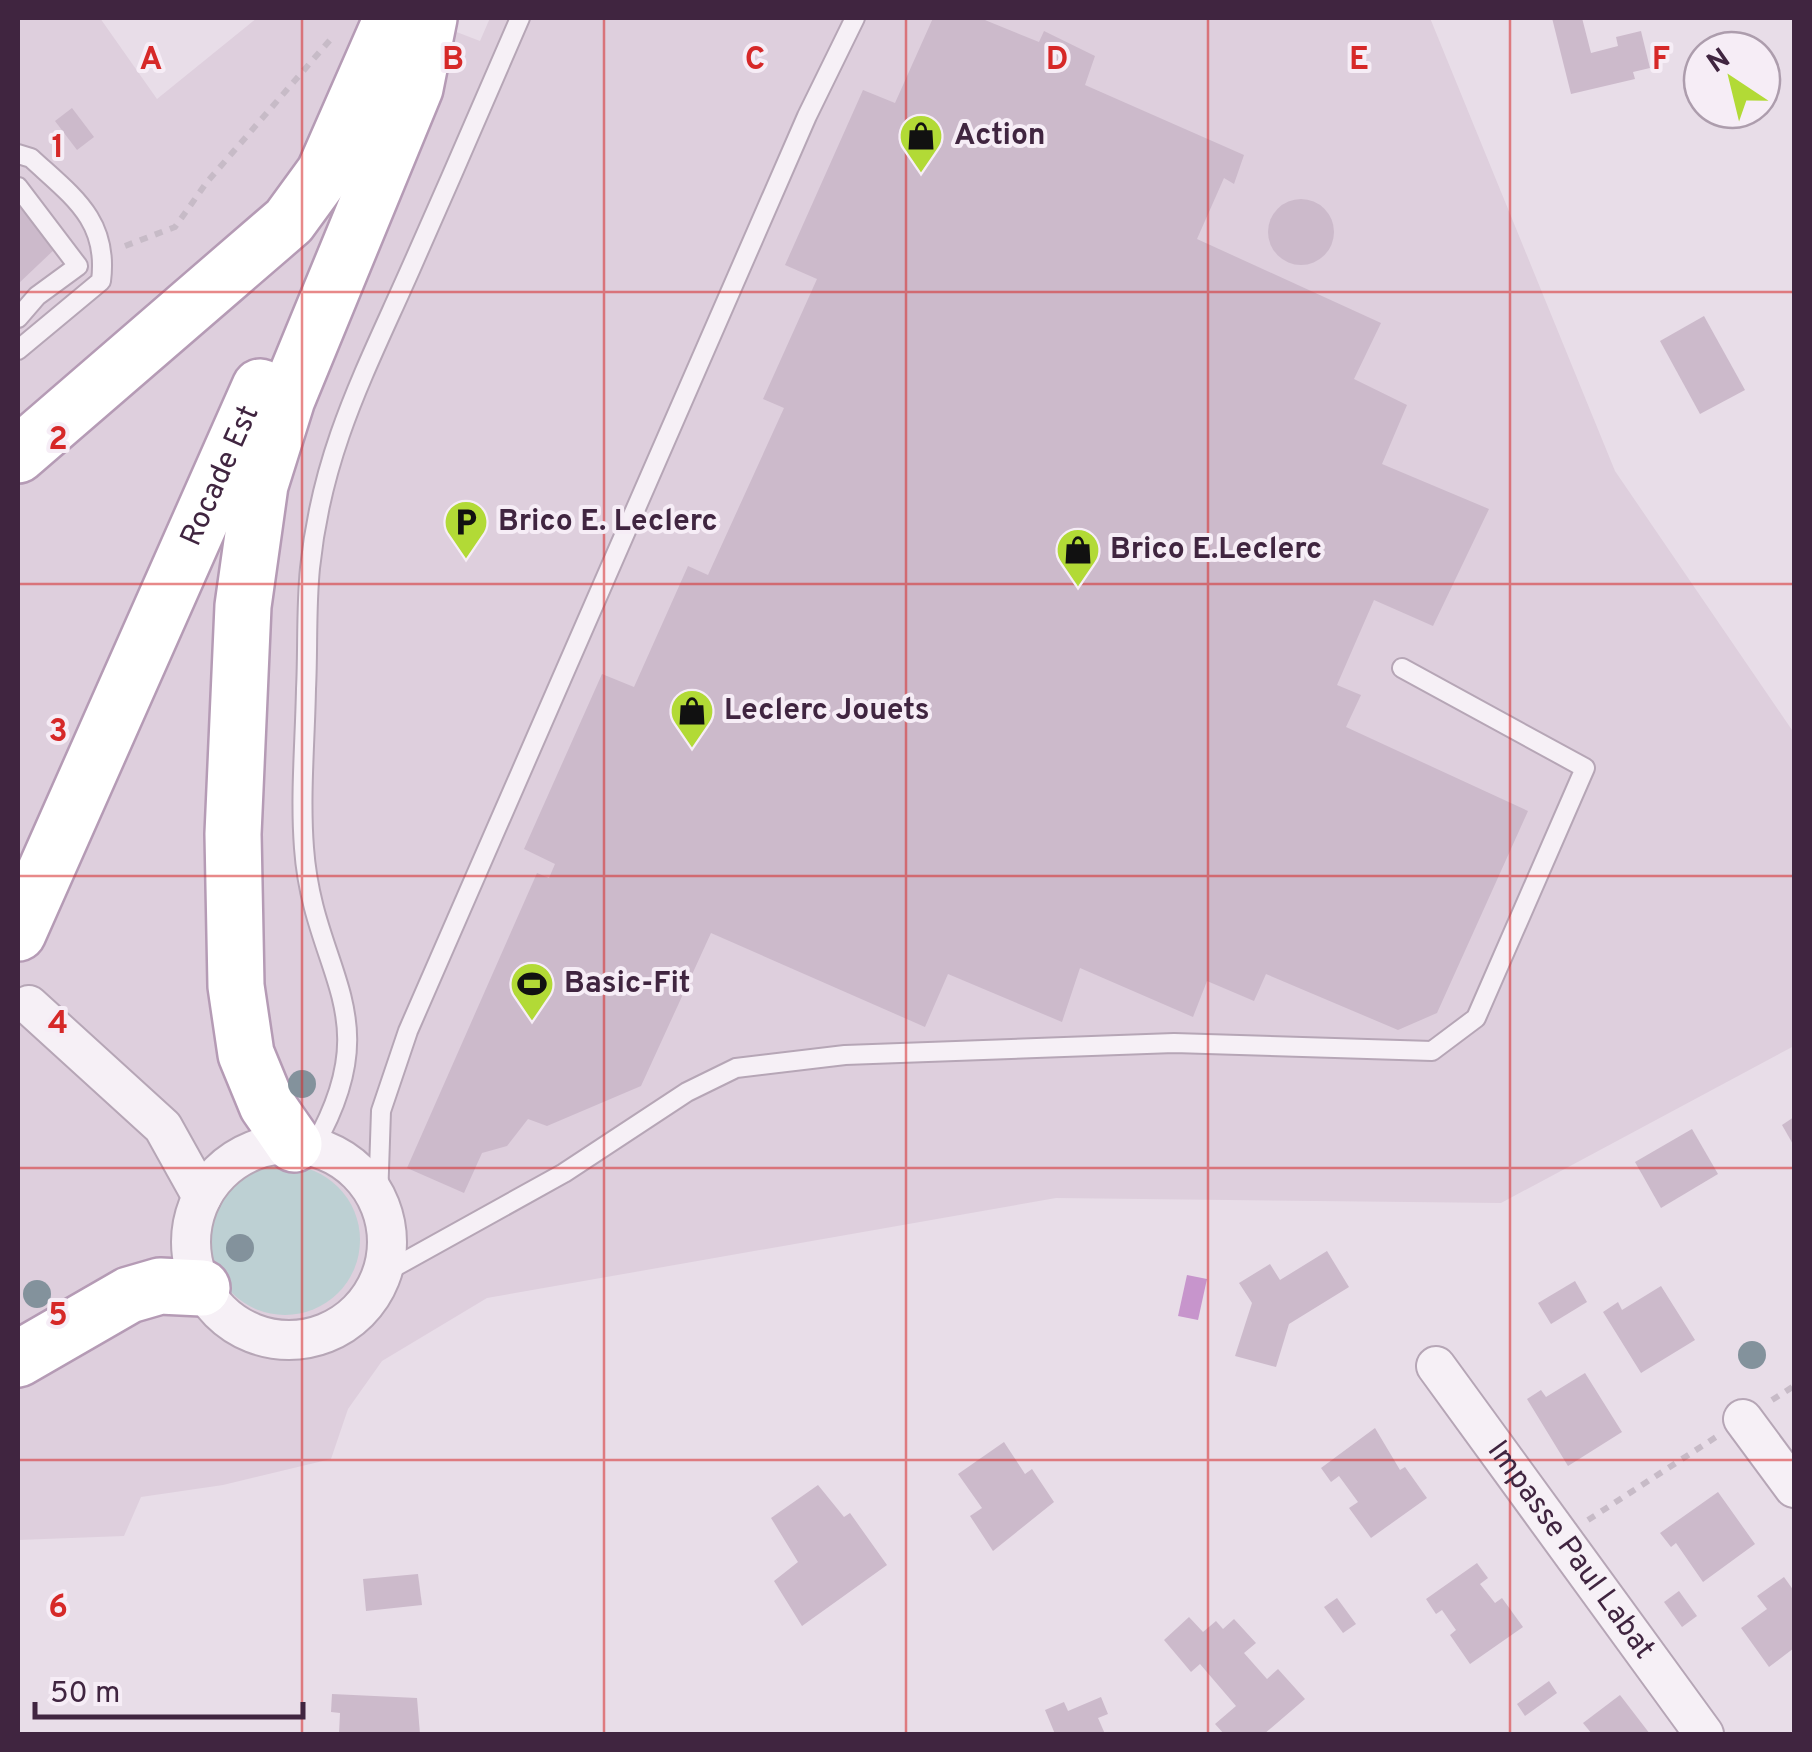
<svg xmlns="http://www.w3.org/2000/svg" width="1812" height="1752" viewBox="0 0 1812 1752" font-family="Overpass,sans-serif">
  <rect width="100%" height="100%" fill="#e8dde8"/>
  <!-- built -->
  <polygon fill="#decfdd" points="18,18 100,18 157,99 257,18 420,18 480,41 490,18 1430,18 1615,471 1794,733 1794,1046 1501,1203 1056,1198 487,1298 382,1361 348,1409 331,1459 223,1485 141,1497 124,1536 18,1540"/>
  <!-- green -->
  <circle fill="#bdd0d3" cx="285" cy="1240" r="75"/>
  <!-- water -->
  <polygon fill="#c795cc" points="1187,1275 1207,1279 1198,1320 1178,1316"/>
  <!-- building -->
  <g fill="#ccbacb">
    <polygon points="933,18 980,18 1039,42 1044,31 1095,56 1085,85 1244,155 1234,184 1224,178 1197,239 1381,323 1354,379 1407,405 1382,464 1489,509 1433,626 1374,600 1337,685 1361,695 1346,727 1528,811 1437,1013 1398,1030 1266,974 1254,1001 1207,981 1193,1017 1080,968 1062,1022 948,974 925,1027 711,933 641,1086 547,1126 528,1119 507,1146 482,1153 464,1193 407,1168 537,873 549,878 555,864 524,849 602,674 634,687 688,566 708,575 784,408 763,399 817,279 785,265 863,90 895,103"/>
    <polygon points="1552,18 1582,18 1591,53 1618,46 1616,37 1641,31 1650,68 1633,72 1635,79 1571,94"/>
    <polygon points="72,108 94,137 77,150 55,121"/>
    <polygon points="18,196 58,246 18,284"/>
    <circle cx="1301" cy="232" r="33"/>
    <polygon points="1704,316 1745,390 1700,414 1660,341"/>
    <polygon points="1794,1117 1794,1146 1782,1125"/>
    <polygon points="1692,1129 1718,1174 1661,1208 1635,1162"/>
    <polygon points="1327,1251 1349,1287 1289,1324 1276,1367 1235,1356 1252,1303 1239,1283 1270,1264 1280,1280"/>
    <polygon points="1575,1281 1587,1302 1551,1324 1538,1303"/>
    <polygon points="1661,1286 1695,1340 1641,1373 1603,1312 1618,1302 1622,1310"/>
    <polygon points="1585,1373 1622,1432 1568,1466 1527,1399 1541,1390 1546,1397"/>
    <polygon points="1375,1428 1400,1470 1405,1467 1427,1498 1371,1538 1349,1508 1358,1502 1339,1476 1331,1482 1321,1468"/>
    <polygon points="1004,1442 1025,1474 1032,1469 1054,1502 993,1551 970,1516 982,1508 958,1474"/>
    <polygon points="818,1485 844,1517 850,1513 887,1565 802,1626 774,1581 798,1562 771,1518"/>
    <polygon points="1718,1492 1755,1544 1703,1582 1676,1543 1671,1547 1660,1533"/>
    <polygon points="1477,1563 1488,1578 1480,1584 1495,1603 1502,1598 1523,1627 1470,1664 1450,1635 1456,1630 1442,1610 1436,1614 1426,1599"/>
    <polygon points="418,1574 422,1605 366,1611 363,1579"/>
    <polygon points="1784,1577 1794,1591 1794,1648 1769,1667 1741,1628 1767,1609 1757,1596"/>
    <polygon points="1679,1591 1697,1616 1682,1627 1664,1602"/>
    <polygon points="1337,1598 1356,1624 1343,1633 1324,1607"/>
    <polygon points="1189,1617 1203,1632 1216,1621 1223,1629 1234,1619 1256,1643 1244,1653 1267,1679 1278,1669 1305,1699 1264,1734 1224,1734 1215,1724 1236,1706 1200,1664 1191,1672 1164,1640"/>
    <polygon points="1549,1681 1557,1693 1525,1716 1517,1704"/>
    <polygon points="332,1694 417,1698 420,1734 339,1734 340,1713 331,1712"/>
    <polygon points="1620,1695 1650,1734 1592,1734 1583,1723"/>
    <polygon points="1101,1697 1108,1714 1098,1718 1105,1734 1055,1734 1045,1710 1064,1702 1068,1711"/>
  </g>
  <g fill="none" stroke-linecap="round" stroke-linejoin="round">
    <defs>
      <g id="lane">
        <path d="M18 154 31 158C72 196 109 220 101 281L18 350"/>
        <polyline points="18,187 78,266 37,296 18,318"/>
        <path d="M314 1146C390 1013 313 974 304 848 300 796 305 742 306 689 308 649 306 608 310 568 322 451 365 372 411 268 448 185 484 101 520 18"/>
        <polyline points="378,1200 381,1111 408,1031 807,116 855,18"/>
        <polyline points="382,1274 564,1173 687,1092 736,1068 845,1055 1174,1043 1432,1051 1476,1018 1585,768 1402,668"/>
      </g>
      <g id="street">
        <polyline points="29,1005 163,1127 202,1197"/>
        <circle cx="289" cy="1242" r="98"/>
        <path id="s1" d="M1436 1366 1704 1734"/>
        <polyline points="1743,1419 1794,1488"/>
      </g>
      <g id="primary">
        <polyline points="18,455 289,221 324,173 392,18"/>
        <path id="s2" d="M18 933 260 387"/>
        <polyline points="294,1144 267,1105 246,1054 236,986 233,834 243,606 260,485 287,399 415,88 429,18"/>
        <polyline points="18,1359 129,1295 160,1286 202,1288"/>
      </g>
    </defs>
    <!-- lane casing -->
    <use href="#lane" stroke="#b6a6b6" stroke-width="22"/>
    <!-- street casing -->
    <use href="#street" stroke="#b6a6b6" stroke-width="42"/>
    <!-- primary casing -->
    <use href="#primary" stroke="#b59bb5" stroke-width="60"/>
    <!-- path -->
    <g stroke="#c7bbc7" stroke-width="6" stroke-dasharray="8 8" stroke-linecap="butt">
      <polyline points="125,246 175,227 207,182 330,40"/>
      <polyline points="1772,1400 1794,1386"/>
      <polyline points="1588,1520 1716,1437"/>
    </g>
    <!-- lane -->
    <use href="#lane" stroke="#f6f0f6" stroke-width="18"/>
    <!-- street -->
    <use href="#street" stroke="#f6f0f6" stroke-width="38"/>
    <!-- primary -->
    <use href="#primary" stroke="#fff" stroke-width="55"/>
  </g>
  <!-- trees -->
  <g fill="#83929c">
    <circle cx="302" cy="1084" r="14"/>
    <circle cx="240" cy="1248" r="14"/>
    <circle cx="37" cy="1294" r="14"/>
    <circle cx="1752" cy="1355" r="14"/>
  </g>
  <!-- grid -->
  <path fill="none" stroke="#d62828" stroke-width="2.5" stroke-opacity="0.55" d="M302 18V1734M604 18V1734M906 18V1734M1208 18V1734M1510 18V1734M18 292H1794M18 584H1794M18 876H1794M18 1168H1794M18 1460H1794"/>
  <!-- icons -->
  <defs>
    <symbol id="shop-pin" viewBox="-11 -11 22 30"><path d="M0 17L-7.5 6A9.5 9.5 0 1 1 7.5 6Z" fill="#b2da36" stroke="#f6edf6"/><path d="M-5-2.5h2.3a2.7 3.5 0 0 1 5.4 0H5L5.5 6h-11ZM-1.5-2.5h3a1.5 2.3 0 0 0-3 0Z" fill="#111"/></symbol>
    <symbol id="parking-pin" viewBox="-11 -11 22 30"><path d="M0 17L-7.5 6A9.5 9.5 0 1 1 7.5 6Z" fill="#b2da36" stroke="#f6edf6"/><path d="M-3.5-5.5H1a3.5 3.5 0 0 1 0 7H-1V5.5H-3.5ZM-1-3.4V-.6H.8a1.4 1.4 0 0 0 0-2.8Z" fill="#111"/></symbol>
    <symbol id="stadium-pin" viewBox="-11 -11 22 30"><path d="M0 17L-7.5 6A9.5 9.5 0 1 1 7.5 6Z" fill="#b2da36" stroke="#f6edf6"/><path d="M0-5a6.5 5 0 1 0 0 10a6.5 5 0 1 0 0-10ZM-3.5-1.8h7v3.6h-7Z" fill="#111"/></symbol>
  </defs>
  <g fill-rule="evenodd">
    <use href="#shop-pin" x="896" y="111" width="50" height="68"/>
    <use href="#parking-pin" x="441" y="497" width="50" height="68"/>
    <use href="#shop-pin" x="1053" y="525" width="50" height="68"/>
    <use href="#shop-pin" x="667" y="686" width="50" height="68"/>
    <use href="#stadium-pin" x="507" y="959" width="50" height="68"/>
  </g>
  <g text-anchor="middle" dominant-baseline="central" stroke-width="8" stroke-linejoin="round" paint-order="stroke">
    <!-- poi labels -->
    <g font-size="30" font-weight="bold" fill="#402540" stroke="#f6edf6" text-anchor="start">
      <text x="954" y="136">Action</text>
      <text x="498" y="522">Brico E. Leclerc</text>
      <text x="1110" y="550">Brico E.Leclerc</text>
      <text x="724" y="711">Leclerc Jouets</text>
      <text x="564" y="984">Basic-Fit</text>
    </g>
    <!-- street labels -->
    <g font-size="30" fill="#402540" stroke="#f6edf6">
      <text stroke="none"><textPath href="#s2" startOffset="500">Rocade Est</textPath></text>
      <text stroke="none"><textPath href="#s1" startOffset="228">Impasse Paul Labat</textPath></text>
    </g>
  </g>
  <g font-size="32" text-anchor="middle" font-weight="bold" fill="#d62828" stroke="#f6edf6" stroke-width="8" stroke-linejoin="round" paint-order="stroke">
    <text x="151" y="69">A</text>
    <text x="453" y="69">B</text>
    <text x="755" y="69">C</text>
    <text x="1057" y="69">D</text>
    <text x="1359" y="69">E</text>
    <text x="1661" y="69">F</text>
    <text x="58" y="157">1</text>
    <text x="58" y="449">2</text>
    <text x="58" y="741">3</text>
    <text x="58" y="1033">4</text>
    <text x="58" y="1325">5</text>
    <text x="58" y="1617">6</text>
  </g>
  <!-- border -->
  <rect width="1812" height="1752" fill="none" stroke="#402540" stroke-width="40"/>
  <!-- north arrow -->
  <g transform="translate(1732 80) rotate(325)"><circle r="48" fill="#f6edf6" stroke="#ad9dad" stroke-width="2.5"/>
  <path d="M0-8L18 38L0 25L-18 38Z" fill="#b2da36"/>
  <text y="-15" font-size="28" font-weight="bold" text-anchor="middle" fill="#402540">N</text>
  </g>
  <!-- scale -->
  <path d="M35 1702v15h268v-15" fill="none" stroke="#402540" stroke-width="5"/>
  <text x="50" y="1702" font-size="30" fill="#402540" stroke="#f6edf6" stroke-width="8" paint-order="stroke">50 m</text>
</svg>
